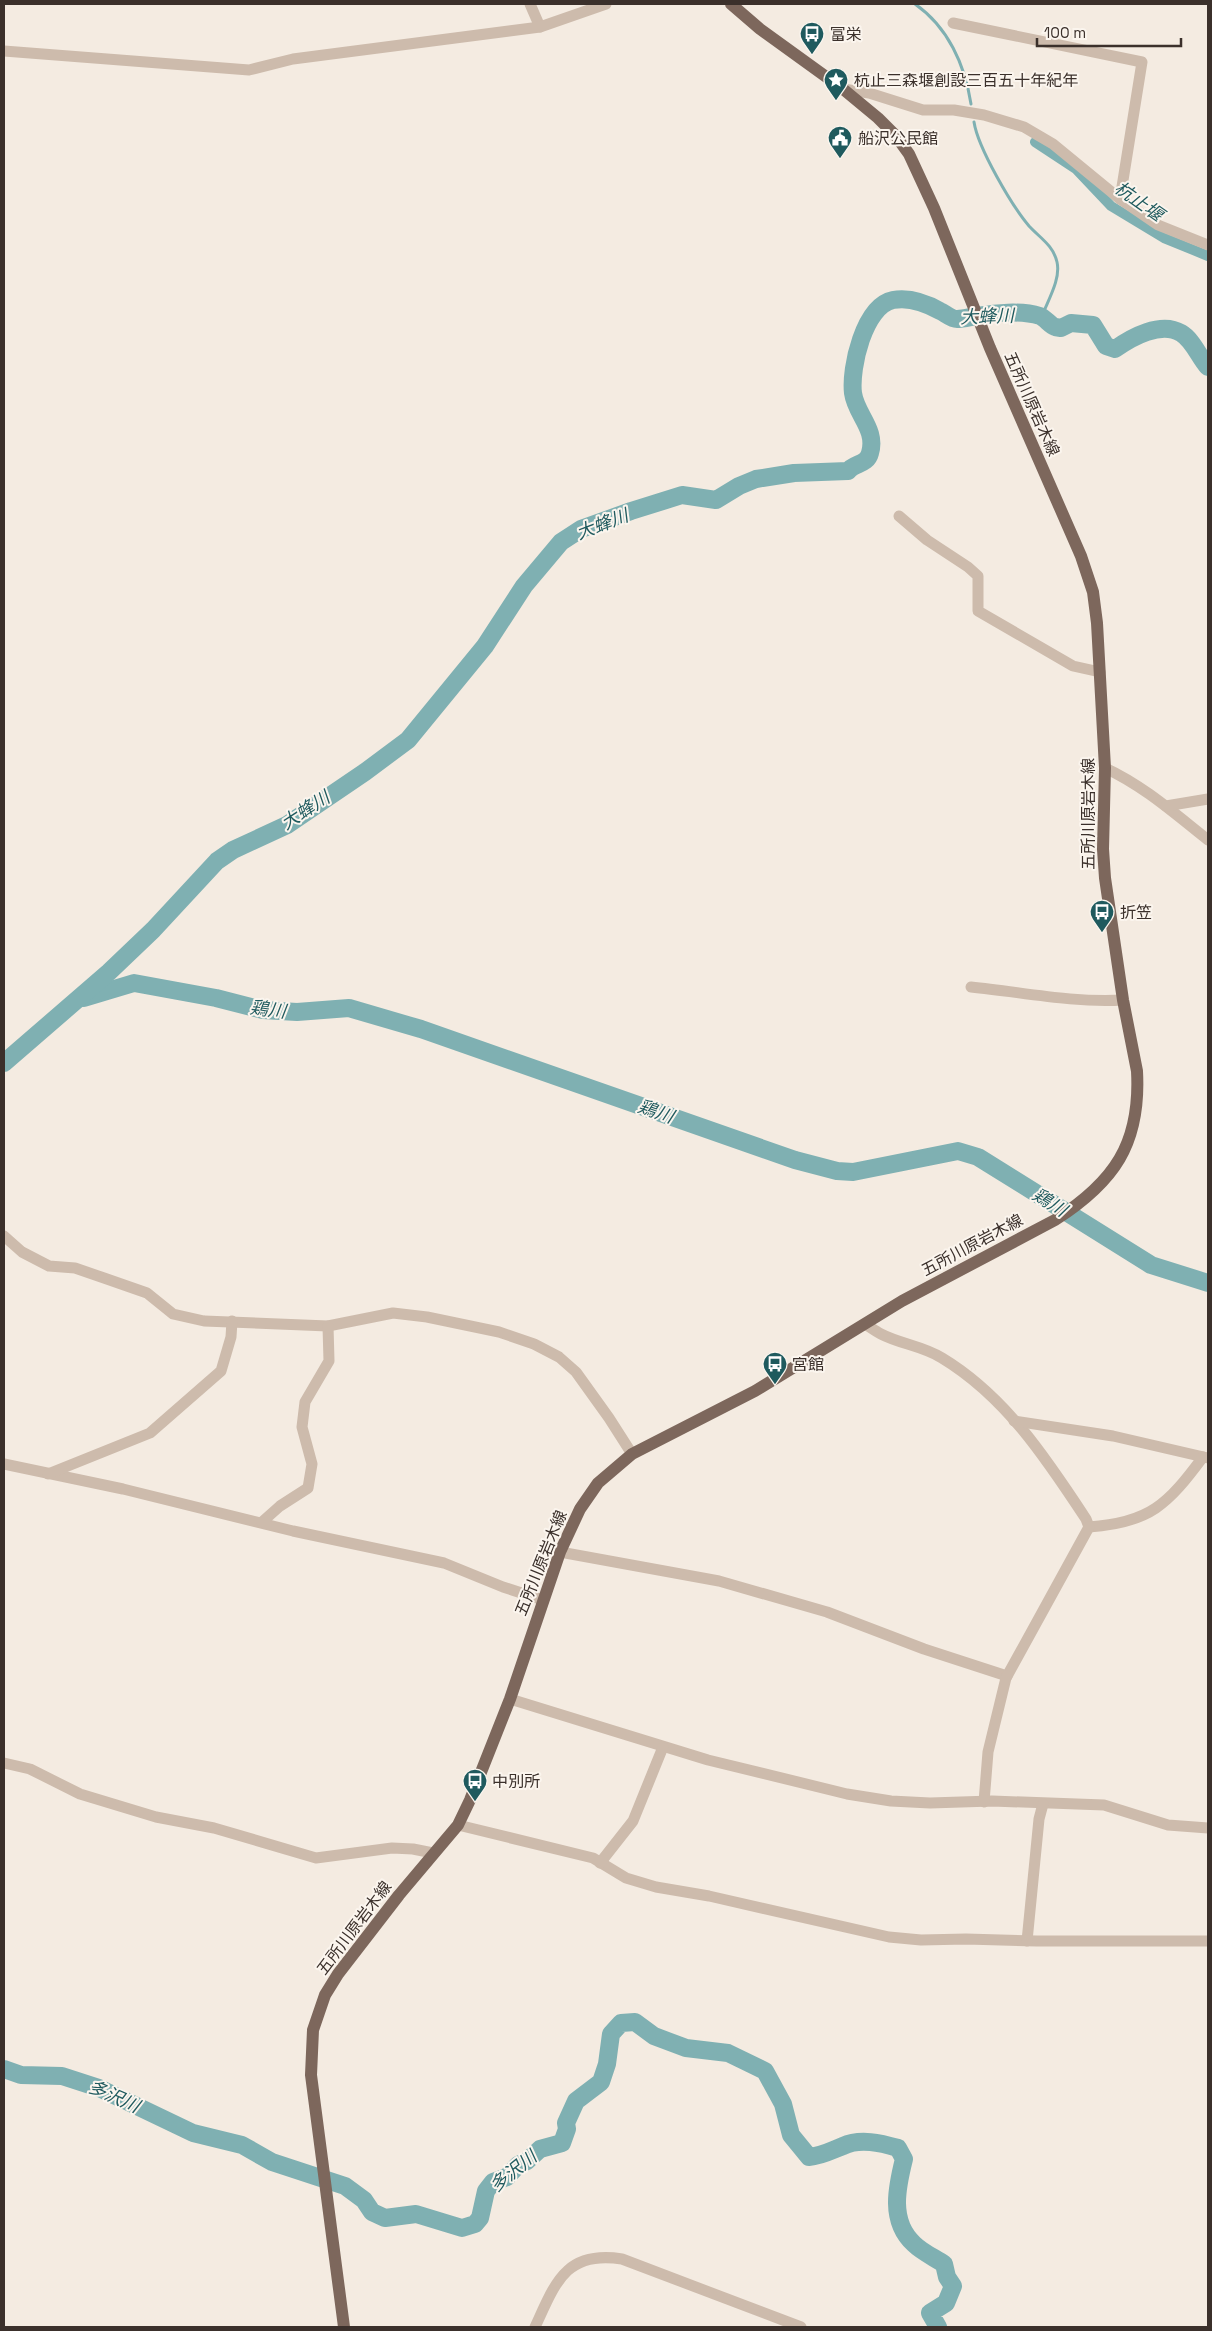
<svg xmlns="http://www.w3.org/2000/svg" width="1212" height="2331" viewBox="0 0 1212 2331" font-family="'Space Grotesk','Noto Sans JP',sans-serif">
  <rect width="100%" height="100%" fill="#f4ebe1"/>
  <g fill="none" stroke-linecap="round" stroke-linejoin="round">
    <!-- stream -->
    <g stroke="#7fb0b2" stroke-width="3">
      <path d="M915 4C948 27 965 65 971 104"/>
      <path d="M974 122C978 148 1012 206 1029 226 1040 238 1053 245 1057 262 1061 279 1048 300 1042 316"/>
    </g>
    <!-- canal -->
    <polyline stroke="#7fb0b2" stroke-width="10" points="1035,142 1076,169 1111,206 1164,238 1208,256"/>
    <!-- river -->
    <g stroke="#7fb0b2" stroke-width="18">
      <polyline points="84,998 134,983 216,998 263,1010 297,1012 349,1008 421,1029 795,1160 837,1171 853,1172 958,1151 978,1157 1151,1265 1208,1283"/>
      <path d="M4 1063 109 972 153 930 217 861 233 850 287 825 365 772 408 740 485 646 524 586 561 542 581 529 631 511 682 495 716 500 739 486 756 479 794 473 848 471C854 463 867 465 870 453 877 429 856 415 853 393 850 368 864 306 893 300 909 297 926 303 940 311 945 313 951 319 957 319 963 319 970 317 976 316 996 313 1020 310 1040 316 1045 318 1050 325 1055 327L1061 328 1071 323 1093 325 1106 346 1115 349C1132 337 1161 321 1181 333 1193 340 1199 357 1208 367"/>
      <path d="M4 2069 21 2075 62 2076 99 2088 193 2133 242 2145 272 2162 345 2186 364 2200 372 2212 385 2218 416 2214 462 2228 475 2224 480 2218 486 2191 493 2182 507 2177 518 2165 527 2161 540 2149 562 2143 567 2129 566 2123 576 2101 601 2082 607 2064 611 2034 621 2023 635 2022 654 2036 686 2048 728 2053 765 2071 783 2104 791 2135 809 2157C822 2156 830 2151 843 2146 860 2138 881 2143 898 2148L904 2159C897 2187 889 2221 914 2244 922 2252 935 2258 944 2264L947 2277 953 2286 946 2303 930 2313 938 2327"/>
    </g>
    <!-- minor -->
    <g stroke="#cdbbac" stroke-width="11">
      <polyline points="530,4 540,27"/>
      <polyline points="953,23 1142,62 1120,199"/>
      <polyline points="4,51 249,70 293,59 540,27 606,4"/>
      <polyline points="843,89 869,93 923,110 954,110 984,115 1024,127 1053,144 1120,199 1158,225 1208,245"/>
      <polyline points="899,516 927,540 968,567 978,576 978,611 1073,666 1100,672"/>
      <path d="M1105 768C1144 786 1175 814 1208 840"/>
      <polyline points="1166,806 1208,799"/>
      <path d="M971 987C1022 992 1072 1003 1123 1000"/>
      <polyline points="4,1236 22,1252 49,1266 75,1268 104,1278 147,1293 173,1314 204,1321 328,1326 393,1313 427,1317 499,1332 534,1344 559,1357 576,1372 609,1418 632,1454"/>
      <path d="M865 1324C870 1327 875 1331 881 1334 900 1344 923 1346 942 1358 1005 1396 1046 1458 1086 1519L1089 1527"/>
      <polyline points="1014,1421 1113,1436 1208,1458"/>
      <polyline points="4,1464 123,1489 293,1531 444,1563 503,1587 543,1600"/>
      <polyline points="48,1474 150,1433 221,1371 231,1337 232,1321"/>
      <polyline points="262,1522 280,1506 308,1488 312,1464 302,1427 305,1402 329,1361 328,1326"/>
      <path d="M1089 1527C1150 1523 1168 1504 1203 1457"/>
      <polyline points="560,1552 719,1581 827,1612 924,1649 1007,1676"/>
      <polyline points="510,1699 708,1760 847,1794 891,1801 930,1803 992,1801 1104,1805 1168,1825 1208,1828"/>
      <polyline points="4,1763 30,1769 80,1794 156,1817 214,1828 316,1858 392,1848 413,1849 433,1853"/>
      <polyline points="984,1802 988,1752 1006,1678 1089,1527"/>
      <polyline points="458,1825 593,1858 626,1878 656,1887 709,1896 889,1937 921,1940 966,1939 1037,1941 1208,1941"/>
      <polyline points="600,1863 633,1821 663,1747"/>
      <polyline points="1027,1941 1039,1819 1043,1804"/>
      <path d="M535 2327C555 2284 565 2250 622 2259L801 2327"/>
    </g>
    <!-- major -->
    <path stroke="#7d675c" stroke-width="12" d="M344 2327 311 2075 313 2030 325 1995 338 1974 399 1895 458 1825 470 1800 510 1699 560 1552 580 1509 598 1483 632 1454 755 1391 902 1301 1055 1220C1114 1182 1141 1144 1137 1071L1123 1000 1105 878 1103 849 1105 768 1097 623 1093 592 1081 556 990 348 934 208 909 154 896 136 878 118 843 89 760 29 731 4"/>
  </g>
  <!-- icons -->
  <defs>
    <symbol id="bus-pin" viewBox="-11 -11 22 30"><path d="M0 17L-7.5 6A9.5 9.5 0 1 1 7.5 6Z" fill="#1f5a5e" stroke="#fbf5ee"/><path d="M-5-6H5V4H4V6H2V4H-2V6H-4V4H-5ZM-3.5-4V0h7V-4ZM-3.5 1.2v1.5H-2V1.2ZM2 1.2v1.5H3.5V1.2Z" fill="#fff"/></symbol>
    <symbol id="sight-pin" viewBox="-11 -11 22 30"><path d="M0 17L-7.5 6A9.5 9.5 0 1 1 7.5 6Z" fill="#1f5a5e" stroke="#fbf5ee"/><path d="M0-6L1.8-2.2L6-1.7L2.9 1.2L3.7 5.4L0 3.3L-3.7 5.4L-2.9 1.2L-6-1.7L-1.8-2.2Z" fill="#fff"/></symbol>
    <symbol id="civic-pin" viewBox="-11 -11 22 30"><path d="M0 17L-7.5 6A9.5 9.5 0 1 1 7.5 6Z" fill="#1f5a5e" stroke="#fbf5ee"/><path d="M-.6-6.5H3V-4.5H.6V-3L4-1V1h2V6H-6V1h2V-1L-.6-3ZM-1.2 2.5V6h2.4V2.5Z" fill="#fff"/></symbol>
  </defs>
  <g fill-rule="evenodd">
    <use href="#bus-pin" x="798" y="20" width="28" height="38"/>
    <use href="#sight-pin" x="822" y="66" width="28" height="38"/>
    <use href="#civic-pin" x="826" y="124" width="28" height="38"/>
    <use href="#bus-pin" x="1088" y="898" width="28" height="38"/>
    <use href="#bus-pin" x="761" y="1350" width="28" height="38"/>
    <use href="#bus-pin" x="461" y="1767" width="28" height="38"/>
  </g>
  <g text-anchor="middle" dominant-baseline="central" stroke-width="4" stroke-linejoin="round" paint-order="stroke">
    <!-- poi labels -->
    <g font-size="16" fill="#3b302b" stroke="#fbf5ee" text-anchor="start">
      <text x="830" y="34">富栄</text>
      <text x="854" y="80">杭止三森堰創設三百五十年紀年</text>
      <text x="858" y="138">船沢公民館</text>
      <text x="1120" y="912">折笠</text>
      <text x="792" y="1364">宮館</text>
      <text x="492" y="1781">中別所</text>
    </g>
    <!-- street labels -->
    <g font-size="16" fill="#3b302b" stroke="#fbf5ee">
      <text transform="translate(1032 404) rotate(66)">五所川原岩木線</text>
      <text transform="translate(1088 814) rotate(-90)">五所川原岩木線</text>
      <text transform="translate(972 1245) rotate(-28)">五所川原岩木線</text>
      <text transform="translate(541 1563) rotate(-68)">五所川原岩木線</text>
      <text transform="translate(354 1928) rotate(-53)">五所川原岩木線</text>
    </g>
    <!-- water labels -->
    <g font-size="18" font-style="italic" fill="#1f5a5e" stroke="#fbf5ee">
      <text transform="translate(1139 201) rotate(35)">杭止堰</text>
      <text transform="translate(987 316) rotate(-2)">大蜂川</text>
      <text transform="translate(602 524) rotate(-21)">大蜂川</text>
      <text transform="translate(305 810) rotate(-33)">大蜂川</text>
      <text transform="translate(268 1009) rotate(7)">鶏川</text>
      <text transform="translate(656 1111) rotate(19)">鶏川</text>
      <text transform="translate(1050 1202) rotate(32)">鶏川</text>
      <text transform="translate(114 2096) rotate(24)">多沢川</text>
      <text transform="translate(513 2171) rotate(-39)">多沢川</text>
    </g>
  </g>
  <!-- border -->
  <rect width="1212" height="2331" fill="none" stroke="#3b302b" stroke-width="10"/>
  <!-- scale -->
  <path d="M1037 38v8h144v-8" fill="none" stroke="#3b302b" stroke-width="2.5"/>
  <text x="1044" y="38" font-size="15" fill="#3b302b" stroke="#fbf5ee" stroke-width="4" paint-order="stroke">100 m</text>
</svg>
